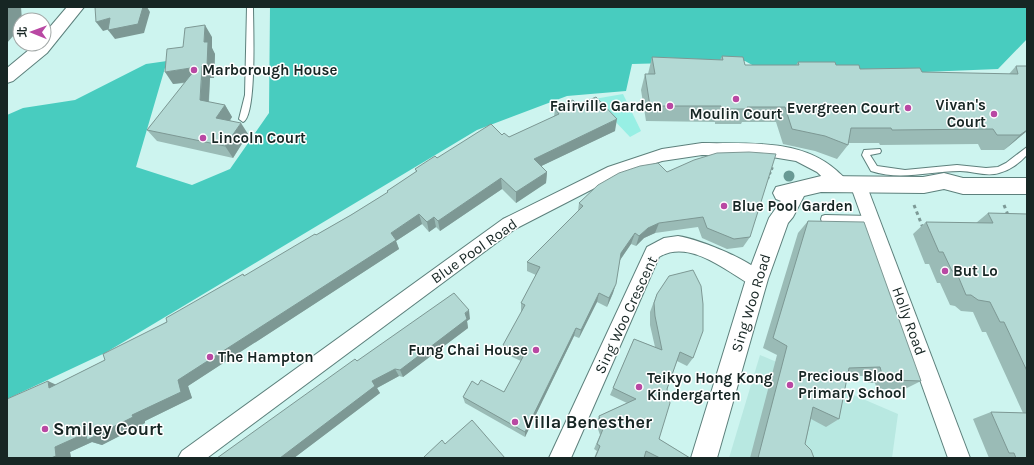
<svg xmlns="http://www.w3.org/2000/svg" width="1034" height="465" viewBox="0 0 1034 465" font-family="Karla,'Noto Sans TC',sans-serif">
  <rect width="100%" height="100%" fill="#cdf4ef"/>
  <!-- built -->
  <polygon fill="#b8e8e1" points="760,355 898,414 892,458 729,458"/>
  <!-- green -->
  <polygon fill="#97efe4" points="623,94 641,131 630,137 594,99"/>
  <!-- forest -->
  <polygon fill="#48ccbf" points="270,7 1027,7 1027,39 998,69 776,78 745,61 632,64 626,91 567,96 477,130 105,353 7,399 7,115 23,108 75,100 146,64 167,61 136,167 192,185 230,169 269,113"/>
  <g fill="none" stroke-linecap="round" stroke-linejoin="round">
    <defs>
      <g id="service">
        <path d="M247 7H253C253 24 257 117 243 122L239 119 245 95Z"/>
        <path d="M1027 147V155C1019 163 1011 170 999 173 986 177 973 171 960 171 929 171 901 181 871 171L862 155 864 150 880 149 881 151 880 153 870 155 877 166 905 170 957 165 986 168 998 167 1006 163Z"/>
        <polygon points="825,215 872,216 875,217 876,220 875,223 872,224 825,223 822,222 821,219 822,216"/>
      </g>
      <g id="minor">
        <path d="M702 143C746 144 800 138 836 170 840 174 845 177 848 183L846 188 840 189 834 188 817 172 796 161 766 156 702 155 662 161 620 175 515 229 207 458H178L182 451 503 219 608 167 662 149Z"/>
        <polygon points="858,178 864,179 866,184 970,458 948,458 850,184 852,179"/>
        <path d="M678 236C698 239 758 262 766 279L763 285 757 287 751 285C725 270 689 239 659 257L571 458H549L647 247 664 238Z"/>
      </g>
      <g id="tertiary">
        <polygon points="67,7 84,7 47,53 13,81 7,83 7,68 36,44 44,44 44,34"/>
        <polygon points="944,173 963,178 1027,178 1027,194 963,194 944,189 924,193 821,192 804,196 793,217 788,223 768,279 717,458 691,458 746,279 769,218 781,201 776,199 773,193 776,187 821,176 923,177"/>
      </g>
    </defs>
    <!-- service casing -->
    <use href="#service" stroke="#5d807c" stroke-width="2"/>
    <!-- minor casing -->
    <use href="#minor" stroke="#5d807c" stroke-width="2"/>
    <!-- tertiary casing -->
    <use href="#tertiary" stroke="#5d807c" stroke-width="2"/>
    <!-- path-far1 -->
    <polyline stroke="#7d9996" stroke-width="2" stroke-dasharray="2.5 2.5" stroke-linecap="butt" points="768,179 773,167"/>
    <!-- path -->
    <g stroke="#7d9996" stroke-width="3" stroke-dasharray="3.5 3.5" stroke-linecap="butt">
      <polyline points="914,205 923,228"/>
      <polyline points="1004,205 1008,215"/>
    </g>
    <!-- service -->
    <use href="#service" fill="#fff" fill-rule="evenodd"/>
    <!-- minor -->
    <use href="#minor" fill="#fff" fill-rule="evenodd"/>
    <!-- tertiary -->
    <use href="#tertiary" fill="#fff" fill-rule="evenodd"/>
  </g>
  <!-- trees -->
  <circle fill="#689994" cx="789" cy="176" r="5.5"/>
  <!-- wall -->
  <g fill="#9abbb6">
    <polygon points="212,37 212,48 215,54 214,78 210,78 209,102 225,105 232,117 230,120 248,134 233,158 157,141 147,130 185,83 173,84"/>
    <polygon points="722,56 745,65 796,65 798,62 836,65 860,69 922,72 1009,74 1016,66 1027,66 1027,131 1004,150 981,150 978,144 880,145 879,143 848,143 848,145 837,159 815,151 783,144 776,122 742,122 741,124 715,124 715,122 646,121 641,90 645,74 648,74 652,57 720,60"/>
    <polygon points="577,105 615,131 541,166 547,172 546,183 516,203 502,189 440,231 436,227 429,232 422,224 396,241 399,249 188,386 192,398 145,421 145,423 102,445 92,442 70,452 71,458 7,458 55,385 105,360 243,274 245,276 351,215 387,193 387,191 416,172 415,169 437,158 502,135 509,137 554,117 555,109"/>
    <polygon points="667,172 750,237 743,247 727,249 702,238 698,227 655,233 644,238 636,246 631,244 620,260 613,293 607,307 597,302 579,338 574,336 525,437 465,403 463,397 478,385 504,392 521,361 504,353 503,345 522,312 521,312 521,303 536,275 527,271 527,262 578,211 579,203"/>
    <polygon points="988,213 1027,214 1027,458 989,458 973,419 991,412 1023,413 986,332 982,332 973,312 961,311 955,306 950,305 940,283 937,283 929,264 925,264 913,234 926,222 976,223"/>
    <polygon points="808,221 921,381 905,389 877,389 875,383 868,383 866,376 847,376 839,419 826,427 811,419 805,444 814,458 750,458 777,355 763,348 798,233"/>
    <polygon points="657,294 693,358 687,366 677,361 667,389 659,439 690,458 645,458 644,457 644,458 594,458 597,451 594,449 600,435 596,423 599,416 627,403 610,395 634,339 655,347 650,325 650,312 653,304"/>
    <polygon points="470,319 467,321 468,328 403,377 399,376 377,388 380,393 294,458 217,458 357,361"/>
  </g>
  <!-- shaded-wall -->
  <g fill="#7d9894">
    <polygon points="7,7 21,7 22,20 20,20 20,28 7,43"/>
    <polygon points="143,7 147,7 150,12 144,33 115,39 108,30"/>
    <polygon points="110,18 116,27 103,31 96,22"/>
    <polygon points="205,25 212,37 212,48 215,54 214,78 210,78 208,112 200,100 202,80 173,84 165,72 197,67 204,42"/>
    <polygon points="225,105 232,117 224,129 216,118"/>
    <polygon points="617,119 615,131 533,170 534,159"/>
    <polygon points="241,123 248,134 233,158 225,146"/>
    <polygon points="1027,130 1027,131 1004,150 1020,135"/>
    <polygon points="547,172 546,183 516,203 516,192"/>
    <polygon points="501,178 502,189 440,231 438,221"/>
    <polygon points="419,214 422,224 396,241 399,249 188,386 192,398 145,421 145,423 102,445 92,442 70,452 71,458 51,458 55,447 86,433 132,415 178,380"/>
    <polygon points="434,217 436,227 429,232 427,222"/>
    <polygon points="659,223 655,233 644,238 636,246 639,236 648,228"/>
    <polygon points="635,233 631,244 618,263 621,253"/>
    <polygon points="616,284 613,293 607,307 609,298"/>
    <polygon points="599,293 597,302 579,338 581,330"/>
    <polygon points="469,310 470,319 467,321 468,328 403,377 400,370"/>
    <polygon points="576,328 574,336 525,437 525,432"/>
    <polygon points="395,369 399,376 377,388 380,393 294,458 280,458 372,381"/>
    <polygon points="48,381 63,388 49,388"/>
  </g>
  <!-- building -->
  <g fill="#b3d9d4" stroke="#7d9894">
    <polygon points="95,7 143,7 138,24 108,30 110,18 96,22"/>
    <polygon points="205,25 204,42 208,42 207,66 202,66 200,100 225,105 216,118 241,123 225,146 147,130 197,67 165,72 167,49 183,47 185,28"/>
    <polygon points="722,56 743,57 745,65 799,65 798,62 835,62 836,65 859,65 860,69 920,68 922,72 1018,74 1016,66 1027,66 1027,130 1020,135 997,135 993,129 892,130 891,128 851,128 848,145 825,136 792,129 785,107 747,107 748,109 722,109 721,106 650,106 645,74 655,74 652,57 723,60"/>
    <polygon points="596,97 617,119 534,159 547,172 516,192 501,178 438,221 434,217 427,222 419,214 391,233 396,240 178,380 181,392 132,415 133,417 87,440 86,433 55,447 56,456 51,458 7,458 7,399 48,381 49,388 105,360 103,354 167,322 166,318 243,274 244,276 315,234 316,235 351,215 388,192 387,191 417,171 415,169 435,156 437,158 491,124 502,135 504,133 509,137 559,114 555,109 573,100 577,105"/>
    <polygon points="749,152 776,154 750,237 734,239 707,228 703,217 659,223 648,228 639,236 635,233 621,253 616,284 609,298 599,293 581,330 576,328 525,432 463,397 472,381 478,385 481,380 504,392 524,355 503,345 525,305 521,303 540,267 527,262 583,206 579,203 598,185 619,173 640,166 658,163 667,172 694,160 717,153"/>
    <polygon points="988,213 1027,214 1027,371 1004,322 1000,322 990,302 978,300 971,295 966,295 956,271 952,271 943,252 939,252 926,222 993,223"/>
    <polygon points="808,221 864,222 921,381 892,380 890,374 882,374 880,367 849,368 839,419 813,407 805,444 811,450 814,458 758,458 787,346 773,338"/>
    <polygon points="693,270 701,286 703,304 703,331 693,358 680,352 667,389 670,403 659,439 690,458 660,458 646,451 644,458 595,458 600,446 597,444 603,429 599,416 636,399 613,388 634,339 662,350 655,316 654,303 657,294 669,276"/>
    <polygon points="454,293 469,310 465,313 467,319 400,370 395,369 372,381 375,386 280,458 217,458 355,359 357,361"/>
    <polygon points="991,412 1027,413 1027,458 1016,458 1014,453 1009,453"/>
    <polygon points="472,420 505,458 425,458 424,457 442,440 445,444"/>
  </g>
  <!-- markers -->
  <g fill="#b948a3" stroke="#fff" stroke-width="1.5">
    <circle cx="194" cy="70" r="4"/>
    <circle cx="736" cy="99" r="4"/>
    <circle cx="670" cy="106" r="4"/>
    <circle cx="908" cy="108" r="4"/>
    <circle cx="994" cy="114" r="4"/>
    <circle cx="203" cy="138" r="4"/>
    <circle cx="724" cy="206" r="4"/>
    <circle cx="945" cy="271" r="4"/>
    <circle cx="536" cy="350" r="4"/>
    <circle cx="210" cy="357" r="4"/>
    <circle cx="790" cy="385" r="4"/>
    <circle cx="639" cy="387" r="4"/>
    <circle cx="515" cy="422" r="4"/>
    <circle cx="45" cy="429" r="4"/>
  </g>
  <g text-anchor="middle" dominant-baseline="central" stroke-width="3" stroke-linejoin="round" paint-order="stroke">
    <!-- poi labels -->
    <g font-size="15" font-weight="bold" fill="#172624" stroke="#fff" text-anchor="start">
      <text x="202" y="70">Marborough House</text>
      <text x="986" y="105" text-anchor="end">Vivan's<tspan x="986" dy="17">Court</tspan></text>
      <text x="662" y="106" text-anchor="end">Fairville Garden</text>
      <text x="900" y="108" text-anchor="end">Evergreen Court</text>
      <text x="736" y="114" text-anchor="middle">Moulin Court</text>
      <text x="211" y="138">Lincoln Court</text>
      <text x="732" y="206">Blue Pool Garden</text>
      <text x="953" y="271">But Lo</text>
      <text x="528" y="350" text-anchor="end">Fung Chai House</text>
      <text x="218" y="357">The Hampton</text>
      <text x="798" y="376">Precious Blood<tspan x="798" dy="17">Primary School</tspan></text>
      <text x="647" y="378">Teikyo Hong Kong<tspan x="647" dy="17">Kindergarten</tspan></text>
    </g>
    <!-- street labels -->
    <g font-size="15" fill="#172624" stroke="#fff">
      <text transform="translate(474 251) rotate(-35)">Blue Pool Road</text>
      <text transform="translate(751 303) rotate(-73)">Sing Woo Road</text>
      <text transform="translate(626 315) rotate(-65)">Sing Woo Crescent</text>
      <text transform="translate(909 321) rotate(70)">Holly Road</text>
    </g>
    <!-- near-poi labels -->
    <g font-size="18" font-weight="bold" fill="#172624" stroke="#fff" text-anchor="start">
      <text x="523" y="422">Villa Benesther</text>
      <text x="53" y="429">Smiley Court</text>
    </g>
  </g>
  <!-- border -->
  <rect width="1034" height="465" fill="none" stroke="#172624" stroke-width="16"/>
  <!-- north arrow -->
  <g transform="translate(32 32) rotate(271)"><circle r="19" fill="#ffffff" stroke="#a2a8a7"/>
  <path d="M0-3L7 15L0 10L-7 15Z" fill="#b948a3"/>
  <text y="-6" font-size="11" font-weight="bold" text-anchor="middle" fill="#172624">北</text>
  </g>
</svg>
